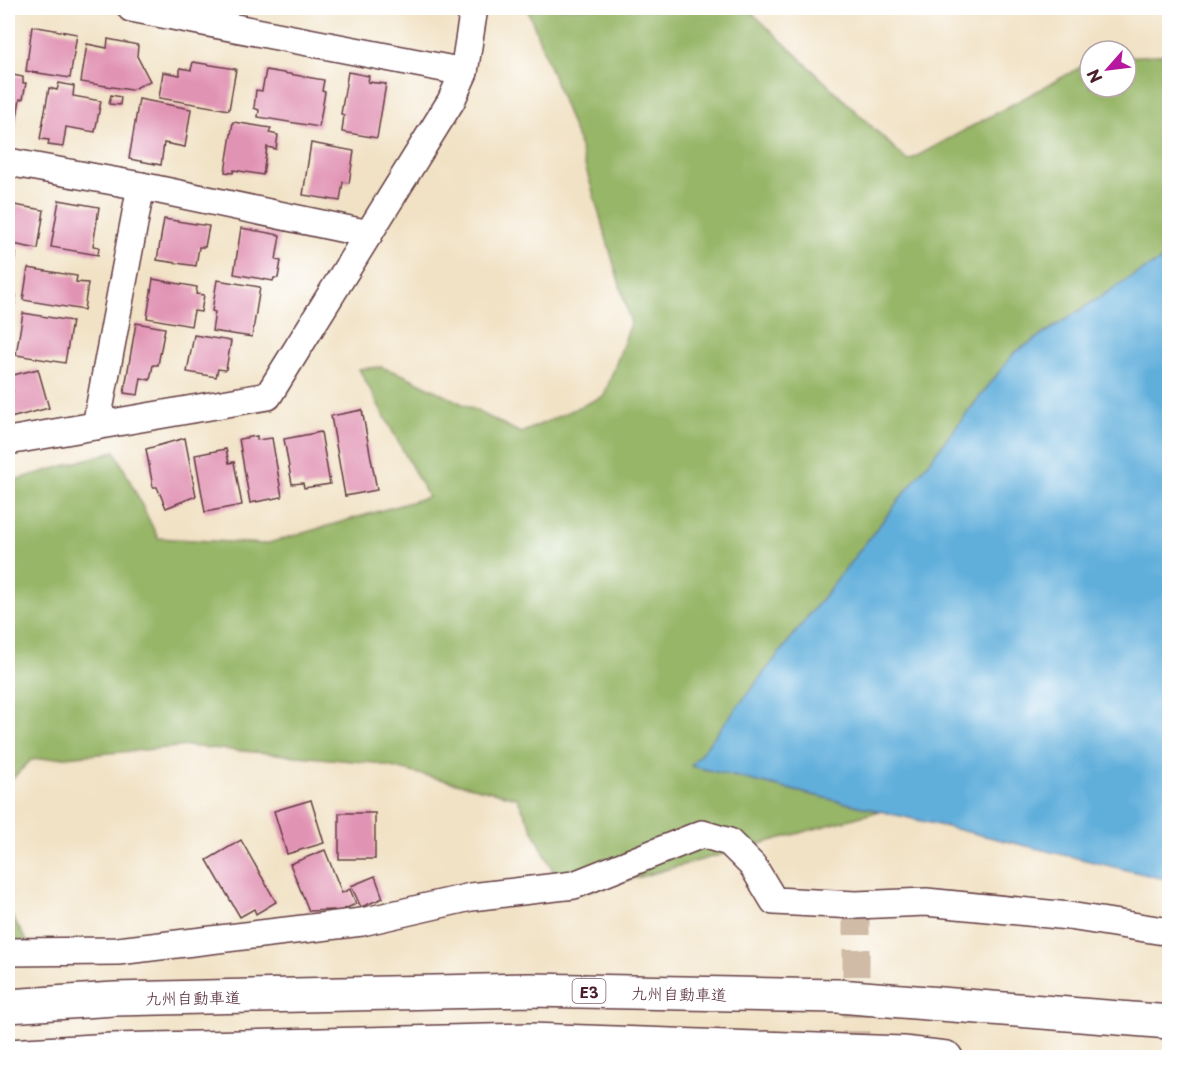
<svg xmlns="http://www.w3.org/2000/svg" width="1177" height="1065" viewBox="0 0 1177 1065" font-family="'Playpen Sans','Klee One',sans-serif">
  <rect width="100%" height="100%" fill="#fff"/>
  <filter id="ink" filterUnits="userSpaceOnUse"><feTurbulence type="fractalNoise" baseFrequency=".0167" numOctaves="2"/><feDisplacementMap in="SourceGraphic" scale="12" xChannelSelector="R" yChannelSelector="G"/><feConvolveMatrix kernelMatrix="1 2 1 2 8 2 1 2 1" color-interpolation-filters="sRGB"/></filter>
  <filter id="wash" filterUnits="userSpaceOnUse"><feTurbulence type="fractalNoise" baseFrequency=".008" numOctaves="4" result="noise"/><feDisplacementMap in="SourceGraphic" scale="24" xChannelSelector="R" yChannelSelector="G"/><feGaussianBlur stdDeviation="1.35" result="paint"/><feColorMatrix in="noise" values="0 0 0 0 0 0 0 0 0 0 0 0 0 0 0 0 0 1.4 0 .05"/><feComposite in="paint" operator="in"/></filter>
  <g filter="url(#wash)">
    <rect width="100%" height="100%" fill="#f1e2c5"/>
    <!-- forest -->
    <g fill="#97b668" stroke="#706a4a" stroke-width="1.5">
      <polygon points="527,8 747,8 908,161 1090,62 1090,87 1126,87 1126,57 1169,54 1169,256 1131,277 1014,353 692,766 880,811 566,897 517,798 375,763 188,746 31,760 8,783 8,482 115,451 158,538 265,544 428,497 359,369 381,367 406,376 521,433 604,396 631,323 578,141"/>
      <polygon points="8,910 32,950 8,949"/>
    </g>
    <!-- water -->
    <polygon fill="#61afdb" stroke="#566783" stroke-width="1.5" points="1169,256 1169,880 691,766 1014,353 1131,277"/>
    <g id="blocks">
      <!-- building -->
      <g fill="#e193b3">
        <polygon points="32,26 77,34 70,78 26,71"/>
        <polygon points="108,39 138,45 137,56 150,81 131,90 81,82 87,44 107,48"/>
        <polygon points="193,62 236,69 229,110 159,98 163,72 180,75 180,68 191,70"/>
        <polygon points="266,70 324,80 322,91 325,92 319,127 258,117 259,110 254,108 256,90 262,91"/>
        <polygon points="348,72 369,76 368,82 386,84 377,138 342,132 344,115 341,114"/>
        <polygon points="8,74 23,77 23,83 26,83 23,99 20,99 15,129 8,128"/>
        <polygon points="59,83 74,86 73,96 101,101 95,132 66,127 63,147 48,145 49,140 40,139 49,88 57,90"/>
        <polygon points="111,95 121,97 120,105 109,104"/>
        <polygon points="139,99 191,109 185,147 164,143 161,165 129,159"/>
        <polygon points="233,122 271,128 269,133 278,135 276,149 267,147 263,175 234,170 233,173 225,172"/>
        <polygon points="311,143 354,151 349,183 343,182 340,201 303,195"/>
        <polygon points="59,200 99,207 93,246 99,247 98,255 51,247"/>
        <polygon points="8,204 44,210 38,249 8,243"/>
        <polygon points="164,219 209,226 205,247 199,247 196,266 157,260"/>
        <polygon points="241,228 280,235 276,260 281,261 278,278 274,278 273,281 234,274"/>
        <polygon points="8,251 16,253 14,263 8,261"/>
        <polygon points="28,268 77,276 76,282 88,283 84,310 23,300"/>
        <polygon points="153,279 197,287 196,294 204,295 201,312 194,311 191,326 147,318"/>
        <polygon points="217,280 260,287 252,337 212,331 215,312 212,311"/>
        <polygon points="8,293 16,295 9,341 8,341"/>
        <polygon points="23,313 72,321 65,363 16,355"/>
        <polygon points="136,323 165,328 158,365 153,365 150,380 141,378 138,395 124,393"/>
        <polygon points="194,335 231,341 226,370 218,369 216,377 187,372"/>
        <polygon points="38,369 49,408 10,418 8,393 13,392 9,376"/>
        <polygon points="362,410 377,490 345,496 331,416"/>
        <polygon points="321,432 330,484 304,488 303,483 292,484 284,439"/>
        <polygon points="257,436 257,440 272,438 282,497 250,503 239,439"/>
        <polygon points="185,438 196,496 166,508 157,487 153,487 146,449"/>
        <polygon points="226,449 229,463 234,462 242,505 205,512 195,455"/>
        <polygon points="311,800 324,843 287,854 274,811"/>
        <rect x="339" y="813" width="36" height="46"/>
        <polygon points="241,840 276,902 256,914 254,909 240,917 207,860"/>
        <polygon points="325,850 342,893 350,889 356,904 335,913 334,910 309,911 290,864"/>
        <polygon points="375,876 383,898 361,907 351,886"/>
      </g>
    </g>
  </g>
  <g filter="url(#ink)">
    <use href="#blocks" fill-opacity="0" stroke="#633c42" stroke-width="1.5"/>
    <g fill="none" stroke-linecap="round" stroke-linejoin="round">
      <!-- street-tunnel -->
      <polyline stroke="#d0bba6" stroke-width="27" stroke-dasharray="27 14" stroke-linecap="butt" points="856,1058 856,905"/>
      <defs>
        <g id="street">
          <polyline points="131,8 464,72"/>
          <polyline points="8,162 141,186 369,234"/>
          <polyline points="96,426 141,186"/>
          <polyline points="8,441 268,396 451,101 464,72 474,8"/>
          <polyline points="8,952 118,951 362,922 471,897 574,885 702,834 729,842 753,866 774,901 856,905 926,902 1069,916 1170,932"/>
        </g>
        <g id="highway">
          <polyline points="8,1006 114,999 530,990 838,996 1170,1022"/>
          <polyline points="8,1056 112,1050 530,1040 903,1053 946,1058"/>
        </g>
      </defs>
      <!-- street casing -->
      <use href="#street" stroke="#633c42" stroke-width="30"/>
      <!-- highway casing -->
      <use href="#highway" stroke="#633c42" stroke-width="36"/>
      <!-- street -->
      <use href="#street" stroke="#fff" stroke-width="27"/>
      <!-- highway -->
      <use href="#highway" stroke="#fff" stroke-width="33"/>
    </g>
  </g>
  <g text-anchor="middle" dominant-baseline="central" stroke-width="6" stroke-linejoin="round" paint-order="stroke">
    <!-- shield labels -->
    <rect fill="#fff" stroke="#80626b" stroke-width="1.5" x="572.5" y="979" width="33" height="24" rx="4.5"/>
    <g font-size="15" font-weight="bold" fill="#4a1f2b">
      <text x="589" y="991">E3</text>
    </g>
    <!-- street labels -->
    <g font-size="16" fill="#4a1f2b" stroke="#fff">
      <text transform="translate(679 993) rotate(1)">九州自動車道</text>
      <text transform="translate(193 997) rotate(-1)">九州自動車道</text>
    </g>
  </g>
  <!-- margin -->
  <rect width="1177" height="1065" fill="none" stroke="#fff" stroke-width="30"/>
  <!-- north arrow -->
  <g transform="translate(1108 69) rotate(242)"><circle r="28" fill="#ffffff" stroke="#b7a5aa" stroke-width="1.5"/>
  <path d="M0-4.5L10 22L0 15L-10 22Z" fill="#b5179e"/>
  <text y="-9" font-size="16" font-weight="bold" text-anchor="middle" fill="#4a1f2b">N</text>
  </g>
</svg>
